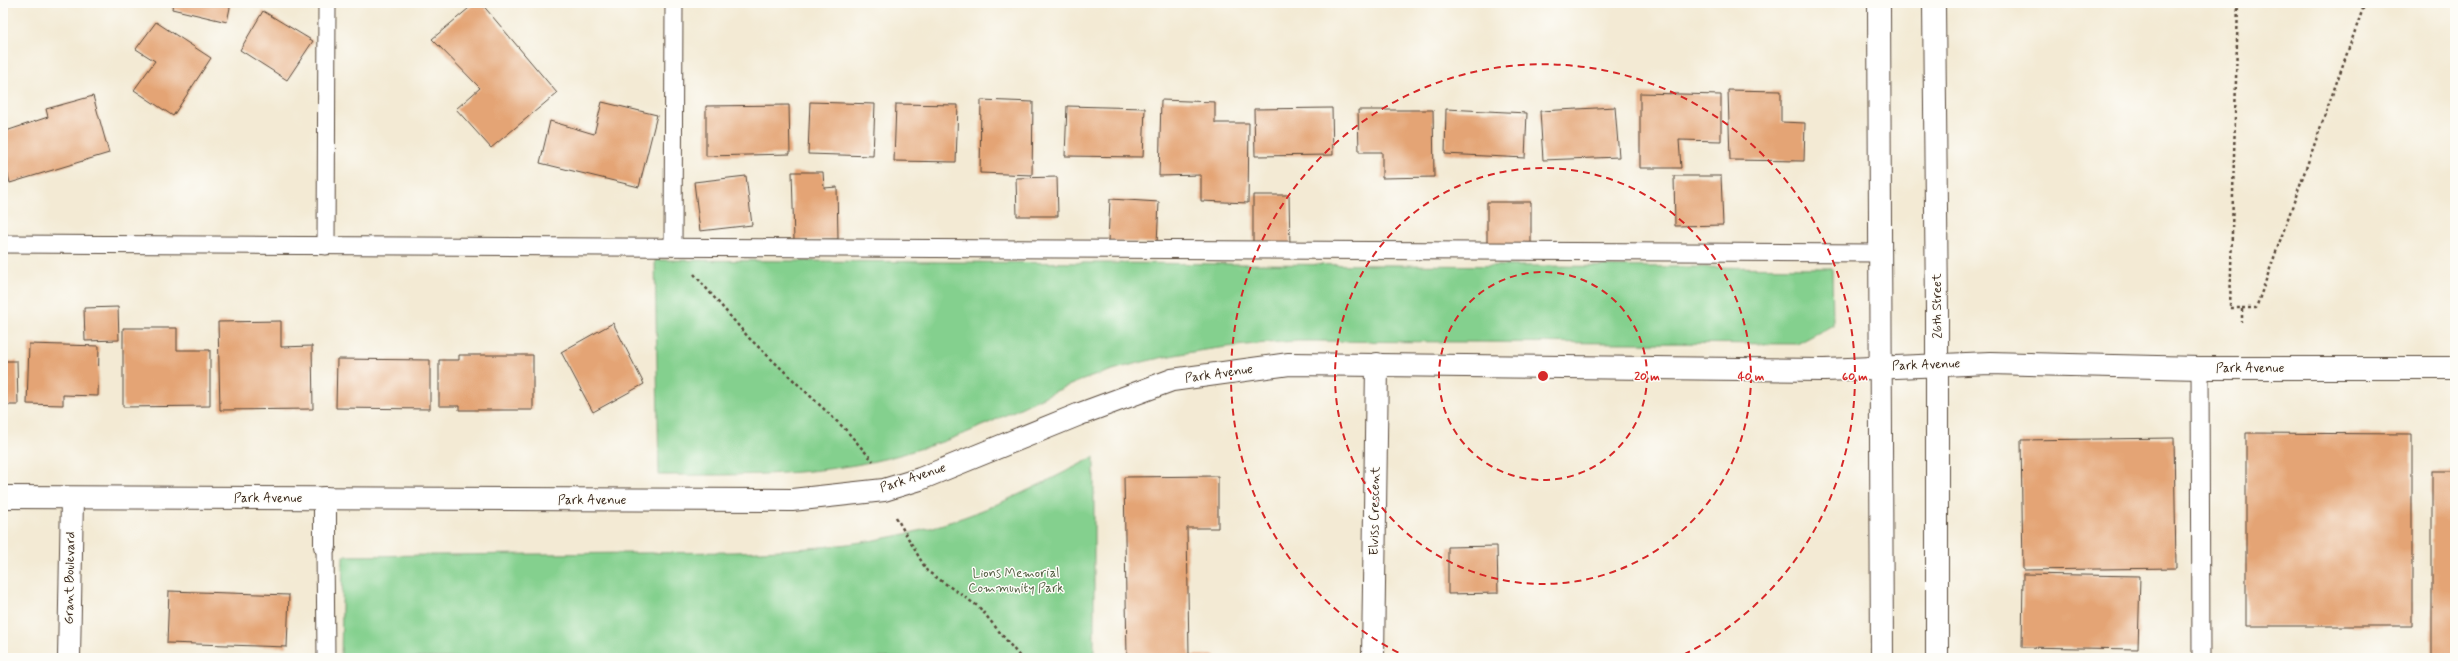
<svg xmlns="http://www.w3.org/2000/svg" width="2458" height="661" viewBox="0 0 2458 661" font-family="Mynerve,sans-serif">
  <rect width="100%" height="100%" fill="#fdfcf7"/>
  <filter id="ink" filterUnits="userSpaceOnUse"><feTurbulence type="fractalNoise" baseFrequency=".025" numOctaves="2"/><feDisplacementMap in="SourceGraphic" scale="8" xChannelSelector="R" yChannelSelector="G"/><feConvolveMatrix kernelMatrix="1 2 1 2 8 2 1 2 1" color-interpolation-filters="sRGB"/></filter>
  <filter id="wash" filterUnits="userSpaceOnUse"><feTurbulence type="fractalNoise" baseFrequency=".012" numOctaves="4" result="noise"/><feDisplacementMap in="SourceGraphic" scale="16" xChannelSelector="R" yChannelSelector="G"/><feGaussianBlur stdDeviation="0.9" result="paint"/><feColorMatrix in="noise" values="0 0 0 0 0 0 0 0 0 0 0 0 0 0 0 0 0 1.4 0 .05"/><feComposite in="paint" operator="in"/></filter>
  <g filter="url(#wash)">
    <rect width="100%" height="100%" fill="#f3ead4"/>
    <!-- green -->
    <g fill="#84d08e" stroke="#607d56">
      <path d="M655 260 1832 268 1833 325 1797 344 1298 341C1224 345 1150 355 1080 381 1036 398 995 423 950 439 935 445 918 449 903 454 823 477 742 475 659 475Z"/>
      <path d="M1094 457V658H341L343 556 734 552C796 550 858 546 918 531 980 516 1038 486 1094 457Z"/>
    </g>
    <g id="blocks">
      <!-- building -->
      <g fill="#e4a474">
        <polygon points="173,3 231,3 227,22 172,9"/>
        <polygon points="475,3 481,3 557,93 491,148 456,109 480,88 432,39"/>
        <polygon points="263,11 313,41 287,80 240,50"/>
        <polygon points="156,22 211,58 173,116 134,90 155,61 136,49"/>
        <polygon points="1728,90 1781,91 1781,122 1805,123 1804,161 1730,160"/>
        <polygon points="1640,93 1721,95 1721,141 1679,140 1681,168 1640,168"/>
        <polygon points="93,96 109,153 10,183 3,156 3,132 48,117 46,109"/>
        <polygon points="981,100 1033,102 1032,175 980,173"/>
        <polygon points="1161,100 1215,102 1215,123 1249,123 1248,203 1201,201 1201,175 1159,176"/>
        <polygon points="602,102 657,115 639,187 540,163 550,121 594,134"/>
        <polygon points="810,102 875,104 873,156 808,154"/>
        <polygon points="896,104 958,105 956,162 894,161"/>
        <polygon points="789,105 790,154 706,156 706,106"/>
        <polygon points="1067,106 1145,108 1143,157 1065,156"/>
        <polygon points="1615,107 1619,157 1543,160 1540,111"/>
        <polygon points="1332,108 1333,155 1255,156 1254,109"/>
        <polygon points="1446,109 1527,113 1525,158 1445,154"/>
        <polygon points="1358,110 1433,110 1434,177 1382,178 1382,152 1359,152"/>
        <polygon points="792,172 823,172 824,188 837,187 838,239 794,240"/>
        <polygon points="746,176 752,225 700,231 694,182"/>
        <polygon points="1674,176 1721,176 1723,225 1675,226"/>
        <polygon points="1057,177 1058,216 1017,216 1016,178"/>
        <polygon points="1253,195 1289,195 1290,247 1253,247"/>
        <polygon points="1110,199 1159,202 1157,243 1108,241"/>
        <polygon points="1487,202 1531,202 1531,246 1487,247"/>
        <polygon points="118,307 119,340 85,341 84,308"/>
        <polygon points="281,321 281,347 312,346 313,409 220,410 218,322"/>
        <polygon points="613,323 644,384 593,412 561,352"/>
        <polygon points="123,328 177,328 177,350 210,350 210,406 123,407"/>
        <polygon points="29,344 99,346 98,396 63,395 63,405 27,404"/>
        <polygon points="459,355 533,355 533,410 459,410 459,406 439,406 439,360 459,360"/>
        <polygon points="337,359 430,360 430,409 336,408"/>
        <polygon points="3,361 17,361 18,405 3,405"/>
        <polygon points="2246,433 2412,434 2412,626 2246,626"/>
        <polygon points="2174,438 2176,568 2023,570 2021,440"/>
        <rect x="2432" y="471" width="23" height="187"/>
        <polygon points="1218,476 1218,528 1187,528 1189,655 1215,655 1215,658 1127,658 1124,477"/>
        <polygon points="1497,546 1498,593 1448,594 1448,547"/>
        <polygon points="2023,574 2140,576 2138,649 2022,647"/>
        <polygon points="169,591 289,595 287,647 167,643"/>
      </g>
    </g>
  </g>
  <g filter="url(#ink)">
    <use href="#blocks" fill-opacity="0" stroke="#574739" stroke-width="1"/>
    <g fill="none" stroke-linecap="round" stroke-linejoin="round">
      <defs>
        <g id="service">
          <polyline points="3,244 1881,253"/>
          <polyline points="326,246 327,3"/>
          <polyline points="673,247 674,3"/>
          <polyline points="2200,368 2201,658"/>
          <polyline points="325,546 326,658"/>
        </g>
        <g id="minor">
          <polyline points="325,498 325,546"/>
          <polyline points="69,658 72,498"/>
          <polyline points="1373,658 1377,364"/>
        </g>
        <g id="tertiary">
          <polyline points="1879,3 1882,658"/>
          <polyline points="1934,3 1937,312 1937,658"/>
          <polyline points="3,497 792,500 884,490 920,479 1080,414 1172,380 1289,364 1825,370 1990,363 2200,368 2455,368"/>
        </g>
      </defs>
      <!-- service casing -->
      <use href="#service" stroke="#574739" stroke-width="19"/>
      <!-- minor casing -->
      <use href="#minor" stroke="#574739" stroke-width="24"/>
      <!-- tertiary casing -->
      <use href="#tertiary" stroke="#574739" stroke-width="24"/>
      <!-- path -->
      <g stroke="#574739" stroke-width="2.5" stroke-dasharray="3 3" stroke-linecap="butt">
        <polyline points="2238,3 2230,308 2242,308 2242,322"/>
        <polyline points="694,274 749,338 845,429 873,461"/>
        <polyline points="2242,308 2256,308 2365,3"/>
        <polyline points="896,517 927,571 979,607 1021,658"/>
      </g>
      <!-- service -->
      <use href="#service" stroke="#fff" stroke-width="17"/>
      <!-- minor -->
      <use href="#minor" stroke="#fff" stroke-width="22"/>
      <!-- tertiary -->
      <use href="#tertiary" stroke="#fff" stroke-width="22"/>
    </g>
  </g>
  <!-- distance rings -->
  <g fill="none" stroke="#d62828" stroke-width="2" stroke-dasharray="7 5">
    <circle cx="1543" cy="376" r="104"/>
    <circle cx="1543" cy="376" r="208"/>
    <path d="M1409 658A312 312 0 1 1 1677 658"/>
  </g>
  <g text-anchor="middle" dominant-baseline="central" stroke-width="3" stroke-linejoin="round" paint-order="stroke">
    <!-- street labels -->
    <g font-size="13" fill="#3b2a1e" stroke="#fdfcf7">
      <text transform="translate(1937 306) rotate(-90)">26th Street</text>
      <text transform="translate(1926 365) rotate(-2)">Park Avenue</text>
      <text x="2250" y="368">Park Avenue</text>
      <text transform="translate(1219 374) rotate(-8)">Park Avenue</text>
      <text transform="translate(913 478) rotate(-18)">Park Avenue</text>
      <text x="268" y="498">Park Avenue</text>
      <text x="592" y="500">Park Avenue</text>
      <text transform="translate(1375 511) rotate(-89)">Elviss Crescent</text>
      <text transform="translate(70 578) rotate(-89)">Grant Boulevard</text>
    </g>
    <!-- park labels -->
    <g font-size="13" fill="#515c40" stroke="#fdfcf7">
      <text x="1016" y="573">Lions Memorial<tspan x="1016" dy="15">Community Park</tspan></text>
    </g>
  </g>
  <circle cx="1543" cy="376" r="6" fill="#d62828" stroke="#fdfcf7" stroke-width="2"/>
  <g font-size="12" text-anchor="middle" font-weight="bold" fill="#d62828" stroke="#fdfcf7" stroke-width="3" stroke-linejoin="round" paint-order="stroke">
    <text x="1647" y="380">20 m</text>
    <text x="1751" y="380">40 m</text>
    <text x="1855" y="380">60 m</text>
  </g>
  <!-- margin -->
  <rect width="2458" height="661" fill="none" stroke="#fdfcf7" stroke-width="16"/>
</svg>
